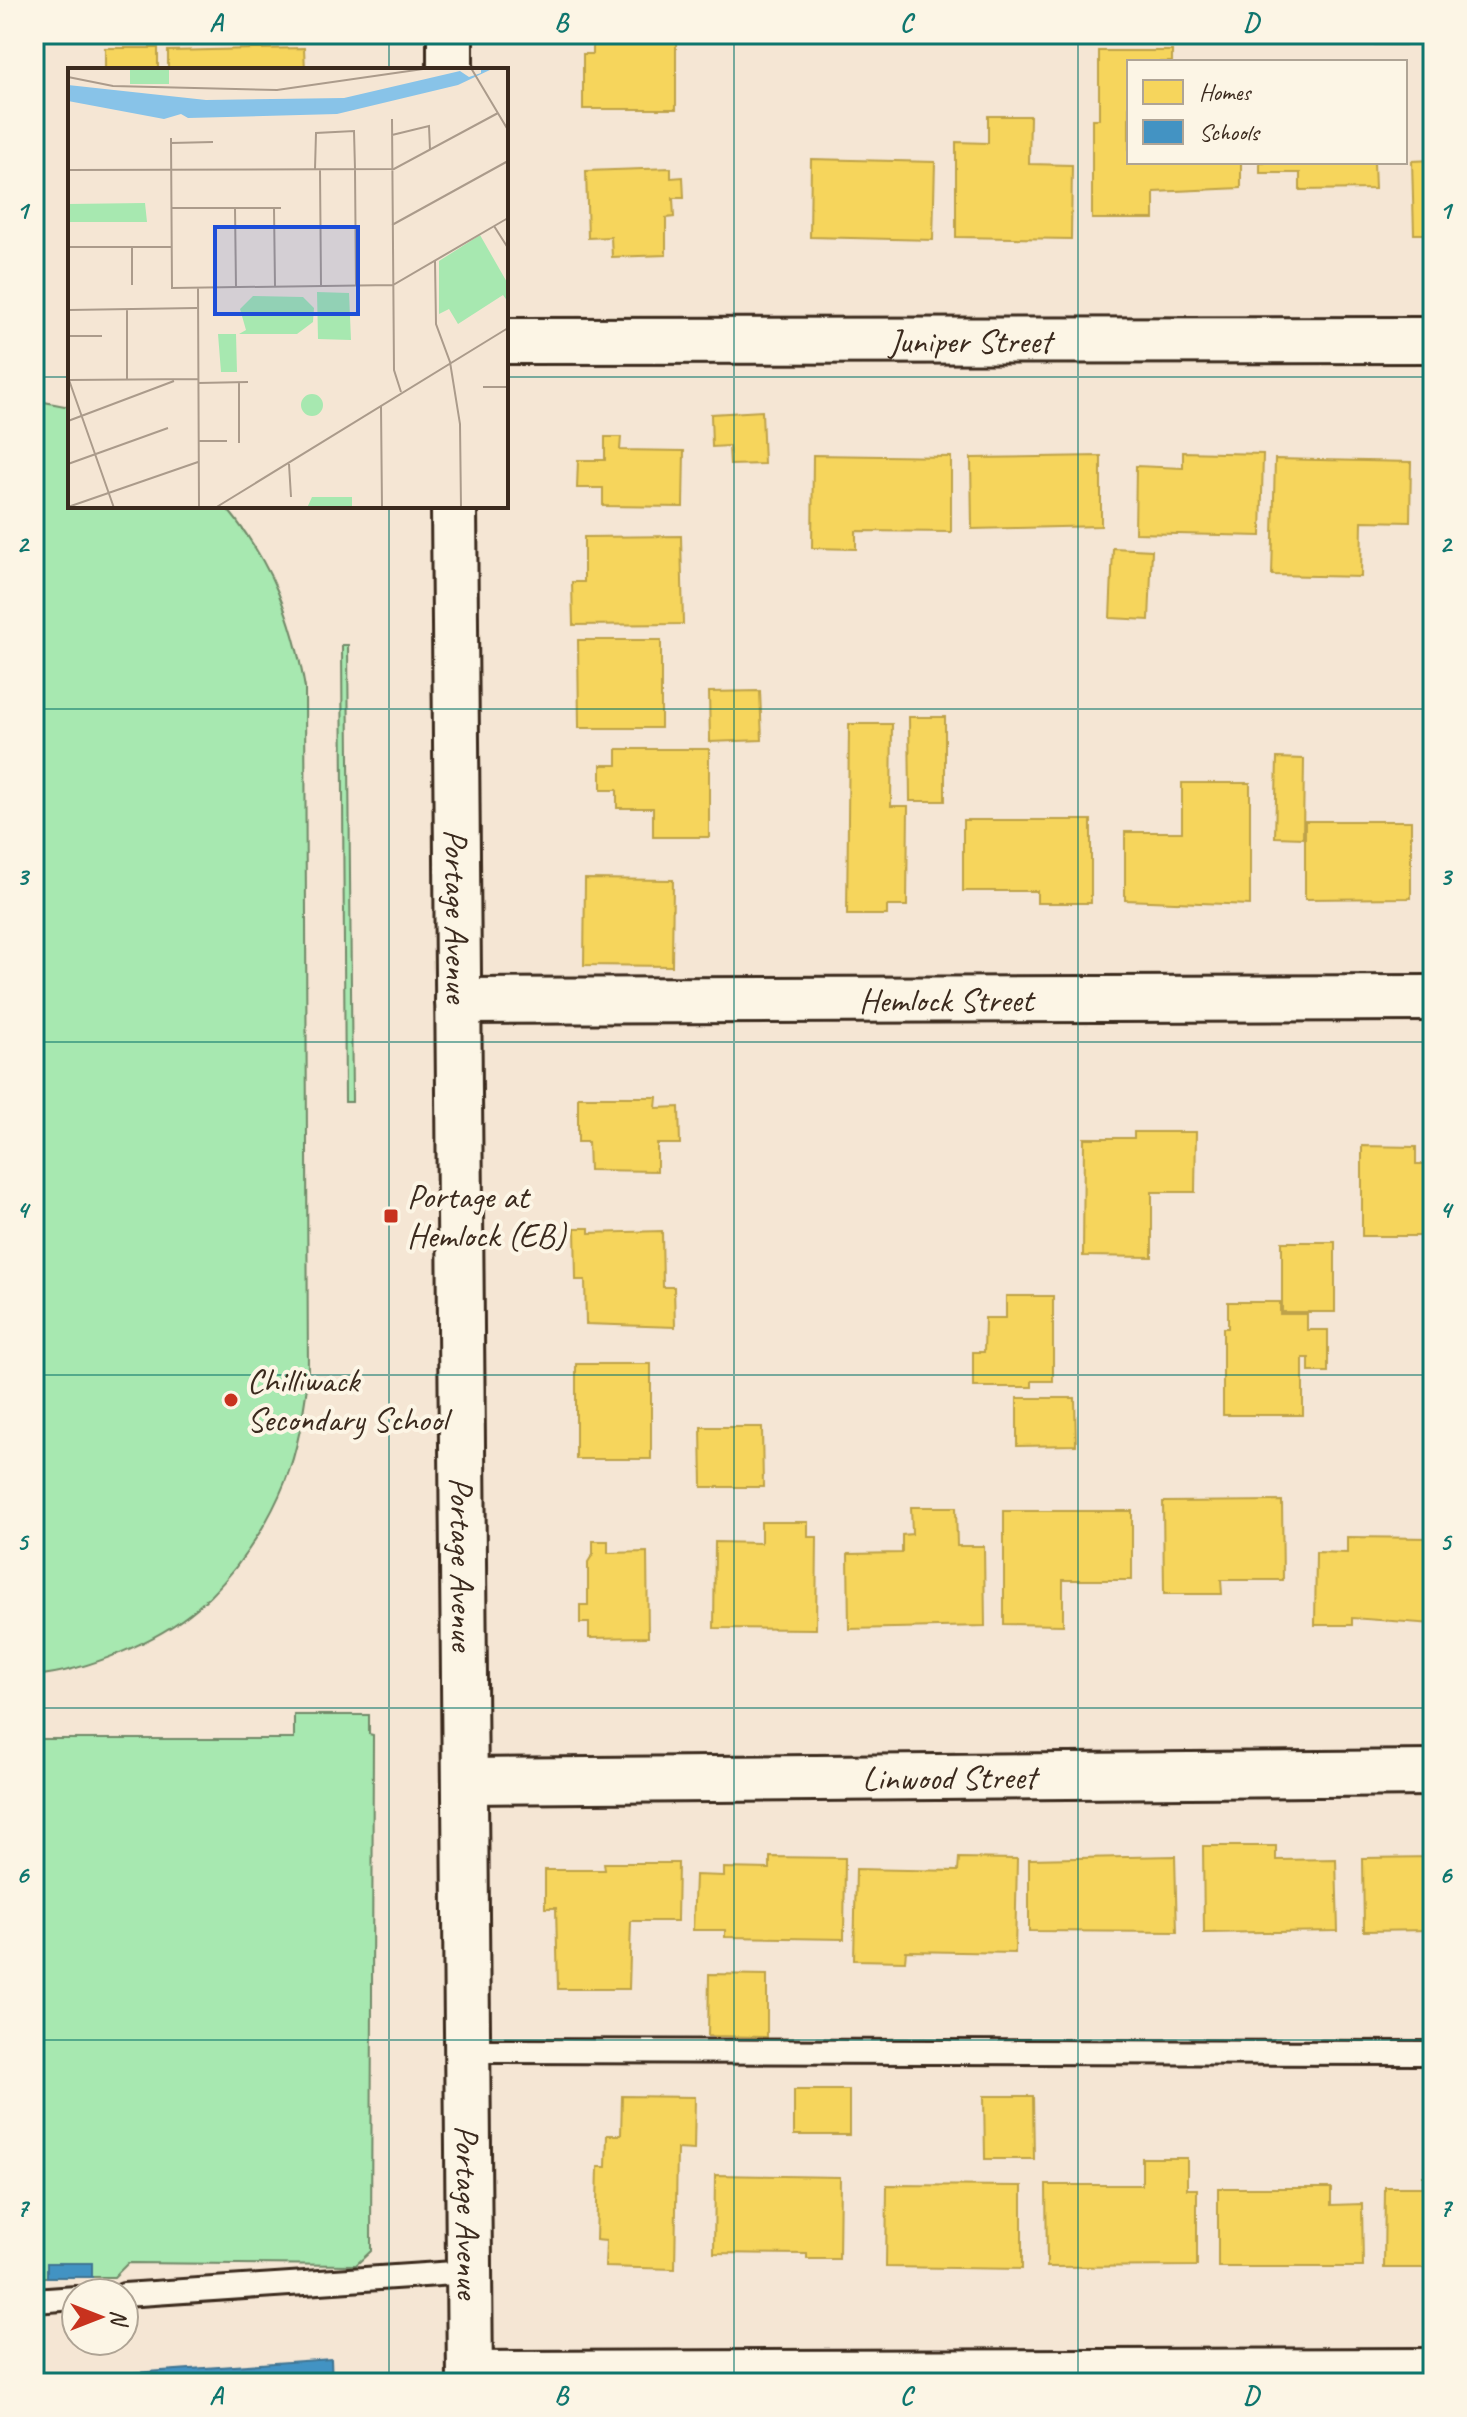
<svg xmlns="http://www.w3.org/2000/svg" width="1467" height="2417" viewBox="0 0 1467 2417" font-family="Caveat,sans-serif">
  <rect width="100%" height="100%" fill="#f5e6d4"/>
  <filter id="ink" filterUnits="userSpaceOnUse"><feTurbulence type="fractalNoise" baseFrequency=".0125" numOctaves="2"/><feDisplacementMap in="SourceGraphic" scale="16" xChannelSelector="R" yChannelSelector="G"/><feConvolveMatrix kernelMatrix="1 2 1 2 8 2 1 2 1" color-interpolation-filters="sRGB"/></filter>
  <g filter="url(#ink)">
    <!-- green -->
    <g fill="#a7e8b0" stroke="#718967" stroke-width="2">
      <path d="M34 400 70 407V506H225C271 561 293 619 305 688L308 1380C303 1415 298 1449 285 1482 267 1527 234 1577 197 1608 157 1642 86 1671 34 1676Z"/>
      <polygon points="342,645 348,645 352,1102 345,1102"/>
      <polygon points="294,1715 369,1715 369,1734 373,1735 371,2251 356,2265 128,2263 114,2277 34,2277 34,1739 294,1739"/>
    </g>
    <!-- homes -->
    <g fill="#f6d55c" stroke="#bea249" stroke-width="2">
      <polygon points="593,34 676,34 676,109 583,109 583,54 593,54"/>
      <polygon points="1350,34 1406,34 1405,45 1350,44"/>
      <rect x="105" y="48" width="53" height="22"/>
      <polygon points="304,48 305,70 168,70 168,51"/>
      <polygon points="1099,51 1172,51 1172,62 1129,62 1129,162 1241,162 1241,188 1154,192 1154,219 1092,219 1092,119 1099,119"/>
      <polygon points="988,116 1030,116 1029,164 1072,165 1071,239 956,237 956,142 988,143"/>
      <polygon points="811,159 935,162 933,240 810,237"/>
      <polygon points="1433,160 1433,234 1414,234 1412,161"/>
      <polygon points="1260,162 1374,162 1375,189 1300,190 1300,173 1260,173"/>
      <polygon points="671,168 671,178 683,177 684,198 673,198 674,217 666,218 666,255 612,257 611,237 588,238 586,171"/>
      <polygon points="762,411 764,464 730,465 729,446 712,447 711,414"/>
      <polygon points="605,437 621,437 620,450 684,451 683,507 603,506 603,488 577,488 578,460 605,460"/>
      <polygon points="1183,452 1263,454 1261,536 1135,533 1136,466 1183,468"/>
      <polygon points="813,455 951,457 951,532 856,531 856,549 812,548"/>
      <polygon points="1101,456 1101,526 972,529 971,458"/>
      <polygon points="1275,459 1411,462 1410,522 1362,521 1361,577 1272,575"/>
      <polygon points="1431,462 1433,462 1433,533 1429,533"/>
      <polygon points="681,536 683,624 573,625 572,582 584,582 584,537"/>
      <polygon points="1113,548 1152,550 1149,620 1110,618"/>
      <polygon points="578,640 661,640 661,728 579,728"/>
      <polygon points="760,691 762,740 710,742 709,692"/>
      <polygon points="909,717 945,717 945,801 910,801"/>
      <polygon points="849,724 892,724 891,806 908,806 907,906 887,906 887,915 847,915"/>
      <polygon points="617,749 709,749 709,837 653,837 653,808 617,808 617,790 601,790 601,765 617,765"/>
      <polygon points="1277,758 1304,759 1303,838 1275,837"/>
      <polygon points="1182,783 1250,783 1250,905 1125,900 1125,832 1182,832"/>
      <polygon points="963,820 1091,820 1091,903 1037,903 1037,891 963,891"/>
      <polygon points="1305,821 1411,821 1411,898 1305,899"/>
      <polygon points="585,879 673,880 672,966 584,965"/>
      <polygon points="578,1097 657,1097 656,1108 679,1107 680,1144 657,1144 657,1171 589,1170 588,1142 578,1142"/>
      <polygon points="1134,1132 1196,1132 1195,1192 1152,1192 1152,1257 1083,1256 1084,1138 1134,1138"/>
      <polygon points="1362,1146 1416,1147 1416,1164 1433,1164 1433,1236 1362,1236"/>
      <polygon points="575,1228 589,1228 589,1233 662,1231 663,1287 674,1287 675,1327 586,1324 585,1280 576,1280"/>
      <rect x="1282" y="1242" width="53" height="70"/>
      <polygon points="1006,1296 1053,1296 1053,1381 1032,1381 1032,1387 973,1387 973,1352 984,1352 985,1318 1006,1318"/>
      <polygon points="1228,1302 1280,1302 1280,1314 1307,1314 1307,1330 1328,1330 1328,1372 1309,1372 1309,1358 1303,1358 1303,1415 1223,1415 1223,1328 1228,1328"/>
      <rect x="576" y="1364" width="75" height="95"/>
      <polygon points="1017,1398 1075,1398 1076,1445 1017,1446"/>
      <polygon points="701,1427 762,1427 763,1487 702,1487"/>
      <polygon points="1282,1501 1283,1580 1221,1580 1222,1594 1164,1594 1163,1502"/>
      <polygon points="911,1507 956,1507 957,1546 984,1546 985,1626 849,1629 848,1554 902,1553 902,1535 912,1534"/>
      <polygon points="1004,1511 1132,1511 1132,1580 1063,1580 1063,1625 1004,1624"/>
      <polygon points="761,1522 808,1522 808,1537 817,1537 816,1629 714,1628 715,1542 761,1543"/>
      <polygon points="1347,1537 1433,1538 1433,1624 1352,1618 1352,1625 1315,1625 1316,1552 1347,1553"/>
      <polygon points="593,1541 608,1541 608,1553 647,1552 648,1637 589,1638 589,1623 580,1623 580,1605 588,1605 588,1562 593,1554"/>
      <polygon points="1203,1846 1276,1846 1276,1860 1336,1859 1338,1931 1204,1933"/>
      <polygon points="1175,1856 1177,1932 1029,1931 1029,1859"/>
      <polygon points="770,1857 845,1858 844,1939 725,1937 725,1930 693,1930 695,1875 724,1876 724,1868 770,1869"/>
      <polygon points="1433,1857 1433,1930 1364,1931 1363,1858"/>
      <polygon points="959,1858 1017,1859 1015,1953 906,1951 905,1961 854,1960 856,1869 958,1871"/>
      <polygon points="604,1863 678,1863 677,1921 631,1921 629,1989 558,1989 556,1908 545,1908 545,1870 605,1870"/>
      <polygon points="709,1974 767,1975 767,2037 708,2036"/>
      <rect x="794" y="2090" width="55" height="45"/>
      <polygon points="622,2096 695,2097 694,2150 677,2149 675,2269 605,2267 606,2241 596,2240 598,2167 606,2167 607,2135 621,2135"/>
      <polygon points="984,2096 1033,2096 1034,2159 985,2159"/>
      <polygon points="1142,2158 1187,2158 1187,2189 1197,2189 1197,2266 1047,2267 1046,2185 1142,2185"/>
      <polygon points="715,2175 840,2177 839,2259 807,2259 807,2254 714,2253"/>
      <polygon points="1423,2176 1433,2176 1433,2268 1384,2268 1385,2187 1423,2187"/>
      <polygon points="887,2185 1022,2186 1022,2269 886,2267"/>
      <polygon points="1218,2188 1331,2188 1331,2205 1362,2204 1363,2267 1218,2267"/>
    </g>
    <!-- schools -->
    <g fill="#4393c3" stroke="#417492" stroke-width="2">
      <rect x="47" y="2263" width="45" height="14"/>
      <polygon points="331,2359 332,2383 34,2383 34,2380"/>
    </g>
    <g fill="none" stroke-linecap="round" stroke-linejoin="round">
      <defs>
        <g id="lane">
          <polyline points="468,2051 1433,2053"/>
          <polyline points="124,2295 469,2272"/>
          <polyline points="34,2301 76,2298"/>
        </g>
        <g id="street">
          <polyline points="450,34 450,70"/>
          <path id="s1" d="M506 341 1433 340"/>
          <path id="s2" d="M454 506 470 2383"/>
          <path id="s3" d="M458 1001 1433 998"/>
          <path id="s4" d="M465 1781 1433 1773"/>
          <polyline points="470,2374 1433,2371"/>
        </g>
      </defs>
      <!-- lane casing -->
      <use href="#lane" stroke="#3b2a1e" stroke-width="28"/>
      <!-- street casing -->
      <use href="#street" stroke="#3b2a1e" stroke-width="50"/>
      <!-- lane -->
      <use href="#lane" stroke="#fcf5e5" stroke-width="22"/>
      <!-- street -->
      <use href="#street" stroke="#fcf5e5" stroke-width="44"/>
    </g>
  </g>
  <!-- grid -->
  <path fill="none" stroke="#0f766e" stroke-width="2" stroke-opacity="0.55" d="M389 34V70M734 34V2383M1078 34V2383M34 377H70M506 377H1433M389 506V2383M34 709H1433M34 1042H1433M34 1375H1433M34 1708H1433M34 2040H1433"/>
  <!-- markers -->
  <g fill="#c8321e" stroke="#fcf5e5" stroke-width="3">
    <rect x="383" y="1208" width="16" height="16" rx="4"/>
    <circle cx="231" cy="1400" r="8"/>
  </g>
  <g text-anchor="middle" dominant-baseline="central" stroke-width="8" stroke-linejoin="round" paint-order="stroke">
    <!-- street labels -->
    <g font-size="34" fill="#3b2a1e" stroke="#fcf5e5">
      <text stroke="none"><textPath href="#s1" startOffset="464">Juniper Street</textPath></text>
      <text stroke="none"><textPath href="#s2" startOffset="410">Portage Avenue</textPath></text>
      <text stroke="none"><textPath href="#s3" startOffset="488">Hemlock Street</textPath></text>
      <text stroke="none"><textPath href="#s2" startOffset="1058">Portage Avenue</textPath></text>
      <text stroke="none"><textPath href="#s4" startOffset="484">Linwood Street</textPath></text>
      <text stroke="none"><textPath href="#s2" startOffset="1706">Portage Avenue</textPath></text>
    </g>
    <!-- poi labels -->
    <g font-size="34" fill="#3b2a1e" stroke="#fcf5e5" text-anchor="start">
      <text x="407" y="1196">Portage at<tspan x="407" dy="39">Hemlock (EB)</tspan></text>
      <text x="247" y="1380">Chilliwack<tspan x="247" dy="39">Secondary School</tspan></text>
    </g>
  </g>
  <!-- overview -->
  <g transform="translate(68 68)">
    <rect width="440" height="440" fill="#f5e6d4"/>
    <path d="M62 0H101V16H62ZM77 135 79 154H0V136ZM412 167 440 216V234L435 227 390 256 381 241 371 246V193ZM249 224 281 225 283 272 250 271ZM185 228 235 229 246 240 245 254 229 266H171L178 262 172 241ZM150 266H168L169 304H153ZM233 337a11 11 0 1 1 22 0a11 11 0 1 1-22 0ZM244 429H284V440H239Z" fill="#a7e8b0"/>
    <path d="M413 0H426L390 17 269 46 120 50 113 46 96 51 0 33V17L138 32 276 30 392 3 401 9 413 5Z" fill="#88c3e8"/>
    <path fill="none" stroke="#ab9b8b" stroke-width="2" d="M403 0 440 62M0 9 45 18 209 22 362 0M324 51 326 302 333 324M324 67 361 58 362 82M103 70 104 220 325 217 440 150M103 75 145 74M247 101 248 65 286 63 287 101M252 101 253 218M287 101 288 218M0 102 326 101 430 45M104 140H213M167 140 168 219M206 140 207 218M324 157 440 93M426 158 440 180M0 179H104M367 193 368 256 382 294 392 356 393 440M64 217V179M130 219 131 440M59 241V311M0 242 129 240M0 268H34M0 312 130 311M1 312 46 440M130 315 180 314M415 319H440M313 338 314 440M0 353 106 313M130 373H159M171 375V314M0 396 100 360M221 396 223 429M0 439 130 394M147 440 440 260"/>
    <path fill="#1d4ed8" fill-opacity="0.15" stroke="#1d4ed8" stroke-width="4" d="M147 159H290V246H147Z"/>
    <rect width="440" height="440" fill="none" stroke="#3b2a1e" stroke-width="4"/>
  </g>
  <!-- margin -->
  <rect width="1467" height="2417" fill="none" stroke="#fcf5e5" stroke-width="88"/>
  <!-- legend -->
  <rect x="1127" y="60" width="280" height="104" fill="#fcf5e5" stroke="#afa495" stroke-width="2"/>
  <rect x="1143" y="80" width="40" height="24" fill="#f6d55c" stroke="#afa495" stroke-width="2"/>
  <text x="1199" y="100" font-size="24" fill="#3b2a1e">Homes</text>
  <rect x="1143" y="120" width="40" height="24" fill="#4393c3" stroke="#afa495" stroke-width="2"/>
  <text x="1199" y="140" font-size="24" fill="#3b2a1e">Schools</text>
  <!-- north arrow -->
  <g transform="translate(100 2317) rotate(90)"><circle r="38" fill="#fcf5e5" stroke="#afa495" stroke-width="2"/>
  <path d="M0-6L14 30L0 20L-14 30Z" fill="#c8321e"/>
  <text y="-12" font-size="22" font-weight="bold" text-anchor="middle" fill="#3b2a1e">N</text>
  </g>
  <rect x="44" y="44" width="1379" height="2329" fill="none" stroke="#0f766e" stroke-width="3"/>
  <g font-size="26" text-anchor="middle" font-weight="bold" fill="#0f766e">
    <text x="216" y="31">A</text>
    <text x="561" y="31">B</text>
    <text x="906" y="31">C</text>
    <text x="1251" y="31">D</text>
    <text x="22" y="219">1</text>
    <text x="1445" y="219">1</text>
    <text x="22" y="552">2</text>
    <text x="1445" y="552">2</text>
    <text x="22" y="885">3</text>
    <text x="1445" y="885">3</text>
    <text x="22" y="1218">4</text>
    <text x="1445" y="1218">4</text>
    <text x="22" y="1550">5</text>
    <text x="1445" y="1550">5</text>
    <text x="22" y="1883">6</text>
    <text x="1445" y="1883">6</text>
    <text x="22" y="2216">7</text>
    <text x="1445" y="2216">7</text>
    <text x="216" y="2404">A</text>
    <text x="561" y="2404">B</text>
    <text x="906" y="2404">C</text>
    <text x="1251" y="2404">D</text>
  </g>
</svg>
